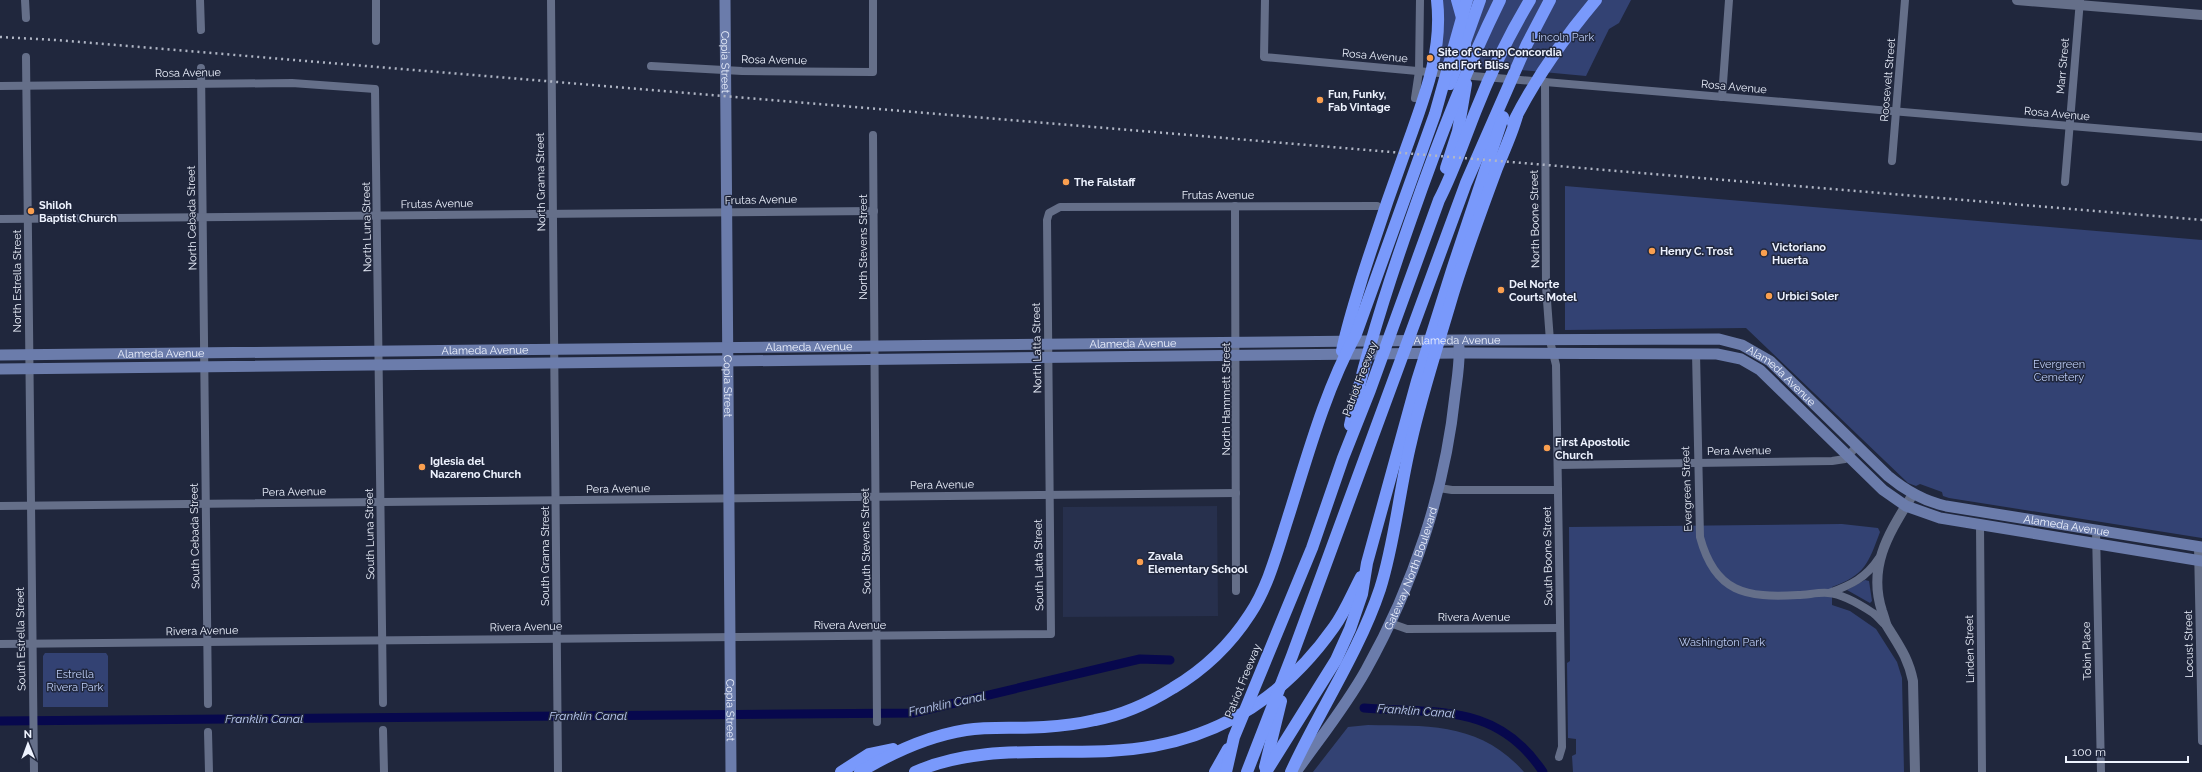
<svg xmlns="http://www.w3.org/2000/svg" width="2202" height="772" viewBox="0 0 2202 772" font-family="Raleway,sans-serif">
  <rect width="100%" height="100%" fill="#20273d"/>
  <!-- built -->
  <polygon fill="#27304d" points="1217,506 1218,616 1063,617 1063,507"/>
  <!-- green -->
  <g fill="#334273">
    <polygon points="1434,0 1631,0 1619,23 1609,29 1586,76 1432,62"/>
    <polygon points="1565,186 2202,240 2202,538 1949,498 1943,496 1942,492 1920,484 1916,486 1908,483 1746,328 1565,330"/>
    <path d="M1842 524 1878 528 1880 532C1868 564 1865 575 1832 587V605L1850 611 1876 629 1897 662 1902 678 1904 772H1573L1572 756 1576 754V739L1568 738 1567 663 1570 661 1569 527Z"/>
    <polygon points="1865,580 1869,581 1872,601 1870,603 1847,590"/>
    <polygon points="45,653 106,653 108,656 108,707 43,707 43,656"/>
    <path d="M1368 725C1428 726 1480 722 1524 772H1313L1348 727Z"/>
  </g>
  <g fill="none" stroke-linecap="round" stroke-linejoin="round">
    <!-- canal -->
    <g stroke="#07084d" stroke-width="9">
      <path d="M1364 708C1436 714 1497 702 1543 772"/>
      <polyline points="0,721 913,713 1140,659 1170,660"/>
    </g>
    <!-- minor -->
    <g stroke="#656f89" stroke-width="8">
      <polyline points="25,0 26,18"/>
      <polyline points="200,0 201,30"/>
      <polyline points="376,0 376,41"/>
      <polyline points="551,0 558,772"/>
      <polyline points="1265,0 1264,57 1450,74"/>
      <polyline points="26,57 34,772"/>
      <polyline points="651,66 742,71 873,72 873,0"/>
      <polyline points="201,68 208,704"/>
      <polyline points="1461,75 2202,137"/>
      <polyline points="1545,82 1546,287 1550,341 1556,365 1562,747 1559,757"/>
      <polyline points="0,86 292,83 375,89 383,703"/>
      <polyline points="1722,97 1729,0"/>
      <polyline points="1415,98 1419,71 1420,0"/>
      <polyline points="873,135 877,722"/>
      <polyline points="1892,161 1905,0"/>
      <polyline points="2065,182 2080,0"/>
      <polyline points="1235,206 1236,591"/>
      <polyline points="0,219 874,211"/>
      <path d="M1696 353 1700 537C1715 593 1746 598 1798 595 1807 595 1819 592 1828 593 1843 594 1861 605 1873 613 1878 616 1881 622 1886 625"/>
      <polyline points="1558,465 1832,461 1845,459 1857,446"/>
      <polyline points="1439,488 1452,490 1558,490"/>
      <polyline points="0,506 1236,493"/>
      <polyline points="1980,525 1982,772"/>
      <polyline points="2096,530 2101,772"/>
      <polyline points="2198,546 2202,741"/>
      <path d="M1829 593C1851 585 1866 578 1879 558"/>
      <polyline points="1390,623 1407,629 1560,628"/>
      <polyline points="0,644 1051,634 1047,220 1049,213 1060,207 1377,206"/>
      <polyline points="383,730 384,772"/>
      <polyline points="208,732 209,772"/>
    </g>
    <!-- tertiary -->
    <g stroke="#656f89" stroke-width="10">
      <polyline points="2017,0 2202,15"/>
      <path d="M1913 494C1890 532 1867 565 1882 611 1884 616 1885 622 1887 626 1899 646 1908 657 1913 681L1915 772"/>
    </g>
    <!-- secondary -->
    <g stroke="#6b7cab" stroke-width="11">
      <path id="s1" d="M725 0 731 772"/>
      <path id="s2" d="M0 355 1459 340 1719 339 1742 345 1770 361 1888 476C1906 491 1923 501 1946 506L2202 547"/>
      <polyline points="0,369 1459,353 1717,354 1741,359 1760,370 1883,490 1906,506 1940,518 2202,561"/>
      <path id="s3" d="M1296 772C1320 738 1346 706 1366 670 1413 586 1445 491 1455 395 1457 379 1460 363 1459 347"/>
    </g>
    <!-- motorway -->
    <g stroke="#7999fb" stroke-width="12">
      <polyline points="1457,0 1464,25 1466,66"/>
      <polyline points="1450,84 1480,0"/>
      <path d="M1513 123C1535 79 1564 38 1596 0"/>
      <polyline points="1446,168 1458,131 1466,84"/>
      <path d="M1342 351C1347 326 1355 302 1362 278 1376 234 1391 190 1407 146 1424 98 1443 52 1437 0"/>
      <path d="M1350 425C1365 355 1387 287 1411 219 1437 144 1465 71 1500 0"/>
      <polyline points="1265,767 1281,701"/>
      <polyline points="841,772 869,754 893,749"/>
      <path d="M860 772C893 752 928 736 966 730 992 726 1018 729 1044 727 1061 726 1078 724 1095 720 1123 715 1149 703 1173 688 1205 669 1230 645 1250 614 1268 587 1277 552 1287 521 1307 458 1324 393 1356 334L1435 114 1467 0"/>
      <path d="M915 772C976 745 1044 754 1109 751 1204 747 1279 705 1334 627 1345 612 1352 594 1361 577"/>
      <polyline points="1215,772 1228,749"/>
      <path d="M1226 772 1234 737 1312 548 1343 458 1370 390 1439 200C1454 171 1464 140 1476 110 1491 72 1509 35 1530 0"/>
      <polyline points="1247,772 1292,656 1466,183 1527,44 1550,0"/>
      <polyline points="1266,772 1336,660 1350,629 1362,594 1367,563 1417,381 1453,267 1503,117"/>
      <path d="M1291 772C1319 711 1359 652 1380 589 1395 542 1399 491 1411 442 1422 393 1438 345 1452 297 1465 254 1481 211 1497 168 1504 151 1512 134 1517 116"/>
    </g>
    <!-- rail -->
    <polyline stroke="#b0b6c5" stroke-width="2.5" stroke-dasharray="2 4" stroke-linecap="butt" points="0,37 56,40 2202,220"/>
  </g>
  <!-- markers -->
  <g fill="#fa9f4f" stroke="#20273d" stroke-width="1.5">
    <circle cx="1430" cy="58" r="4"/>
    <circle cx="1320" cy="100" r="4"/>
    <circle cx="1066" cy="182" r="4"/>
    <circle cx="31" cy="211" r="4"/>
    <circle cx="1652" cy="251" r="4"/>
    <circle cx="1764" cy="253" r="4"/>
    <circle cx="1501" cy="290" r="4"/>
    <circle cx="1769" cy="296" r="4"/>
    <circle cx="1547" cy="448" r="4"/>
    <circle cx="422" cy="467" r="4"/>
    <circle cx="1140" cy="562" r="4"/>
  </g>
  <g text-anchor="middle" dominant-baseline="central" stroke-width="3" stroke-linejoin="round" paint-order="stroke">
    <!-- park labels -->
    <g font-size="11" fill="#bdcdf6" stroke="#20273d">
      <text x="1563" y="37">Lincoln Park</text>
      <text x="2059" y="364">Evergreen<tspan x="2059" dy="13">Cemetery</tspan></text>
      <text x="1722" y="642">Washington Park</text>
      <text x="75" y="674">Estrella<tspan x="75" dy="13">Rivera Park</tspan></text>
    </g>
    <!-- poi labels -->
    <g font-size="11" font-weight="bold" fill="#edf2fe" stroke="#20273d" text-anchor="start">
      <text x="1438" y="52">Site of Camp Concordia<tspan x="1438" dy="13">and Fort Bliss</tspan></text>
      <text x="1328" y="94">Fun, Funky,<tspan x="1328" dy="13">Fab Vintage</tspan></text>
      <text x="1074" y="182">The Falstaff</text>
      <text x="39" y="205">Shiloh<tspan x="39" dy="13">Baptist Church</tspan></text>
      <text x="1772" y="247">Victoriano<tspan x="1772" dy="13">Huerta</tspan></text>
      <text x="1660" y="251">Henry C. Trost</text>
      <text x="1509" y="284">Del Norte<tspan x="1509" dy="13">Courts Motel</tspan></text>
      <text x="1777" y="296">Urbici Soler</text>
      <text x="1555" y="442">First Apostolic<tspan x="1555" dy="13">Church</tspan></text>
      <text x="430" y="461">Iglesia del<tspan x="430" dy="13">Nazareno Church</tspan></text>
      <text x="1148" y="556">Zavala<tspan x="1148" dy="13">Elementary School</tspan></text>
    </g>
    <!-- street labels -->
    <g font-size="11" fill="#edf2fe" stroke="#20273d">
      <text transform="translate(1375 56) rotate(5)">Rosa Avenue</text>
      <text transform="translate(774 60) rotate(1)">Rosa Avenue</text>
      <text stroke="none"><textPath href="#s1" startOffset="62">Copia Street</textPath></text>
      <text transform="translate(2063 66) rotate(-85)">Marr Street</text>
      <text transform="translate(188 73) rotate(-1)">Rosa Avenue</text>
      <text transform="translate(1888 80) rotate(-85)">Roosevelt Street</text>
      <text transform="translate(1734 87) rotate(5)">Rosa Avenue</text>
      <text transform="translate(2057 114) rotate(5)">Rosa Avenue</text>
      <text transform="translate(541 182) rotate(-91)">North Grama Street</text>
      <text x="1218" y="195">Frutas Avenue</text>
      <text transform="translate(761 200) rotate(-1)">Frutas Avenue</text>
      <text transform="translate(437 204) rotate(-1)">Frutas Avenue</text>
      <text transform="translate(192 218) rotate(-91)">North Cebada Street</text>
      <text transform="translate(1535 219) rotate(-91)">North Boone Street</text>
      <text transform="translate(367 227) rotate(-91)">North Luna Street</text>
      <text transform="translate(863 247) rotate(-90)">North Stevens Street</text>
      <text transform="translate(17 281) rotate(-90)">North Estrella Street</text>
      <text stroke="none"><textPath href="#s2" startOffset="1457">Alameda Avenue</textPath></text>
      <text stroke="none"><textPath href="#s2" startOffset="1133">Alameda Avenue</textPath></text>
      <text stroke="none"><textPath href="#s2" startOffset="809">Alameda Avenue</textPath></text>
      <text transform="translate(1037 348) rotate(-91)">North Latta Street</text>
      <text stroke="none"><textPath href="#s2" startOffset="485">Alameda Avenue</textPath></text>
      <text stroke="none"><textPath href="#s2" startOffset="161">Alameda Avenue</textPath></text>
      <text stroke="none"><textPath href="#s2" startOffset="1793">Alameda Avenue</textPath></text>
      <text transform="translate(1360 379) rotate(-69)">Patriot Freeway</text>
      <text stroke="none"><textPath href="#s1" startOffset="386">Copia Street</textPath></text>
      <text transform="translate(1226 399) rotate(-90)">North Hammett Street</text>
      <text transform="translate(1739 451) rotate(-1)">Pera Avenue</text>
      <text transform="translate(942 485) rotate(-1)">Pera Avenue</text>
      <text transform="translate(618 489) rotate(-1)">Pera Avenue</text>
      <text transform="translate(1687 489) rotate(-92)">Evergreen Street</text>
      <text transform="translate(294 492) rotate(-1)">Pera Avenue</text>
      <text stroke="none"><textPath href="#s2" startOffset="2128">Alameda Avenue</textPath></text>
      <text transform="translate(370 534) rotate(-91)">South Luna Street</text>
      <text transform="translate(195 536) rotate(-91)">South Cebada Street</text>
      <text transform="translate(866 541) rotate(-91)">South Stevens Street</text>
      <text transform="translate(545 556) rotate(-90)">South Grama Street</text>
      <text transform="translate(1548 556) rotate(-91)">South Boone Street</text>
      <text transform="translate(1039 565) rotate(-91)">South Latta Street</text>
      <text stroke="none"><textPath href="#s3" startOffset="235">Gateway North Boulevard</textPath></text>
      <text x="1474" y="617">Rivera Avenue</text>
      <text x="850" y="625">Rivera Avenue</text>
      <text transform="translate(526 627) rotate(-1)">Rivera Avenue</text>
      <text transform="translate(202 631) rotate(-1)">Rivera Avenue</text>
      <text transform="translate(21 639) rotate(-91)">South Estrella Street</text>
      <text transform="translate(2189 644) rotate(-91)">Locust Street</text>
      <text transform="translate(1970 649) rotate(-91)">Linden Street</text>
      <text transform="translate(2087 651) rotate(-91)">Tobin Place</text>
      <text transform="translate(1243 681) rotate(-68)">Patriot Freeway</text>
      <text stroke="none"><textPath href="#s1" startOffset="710">Copia Street</textPath></text>
    </g>
    <!-- water labels -->
    <g font-size="12" font-style="italic" fill="#becdf6" stroke="#20273d">
      <text transform="translate(947 704) rotate(-12)">Franklin Canal</text>
      <text transform="translate(1416 711) rotate(4)">Franklin Canal</text>
      <text x="588" y="716">Franklin Canal</text>
      <text x="264" y="719">Franklin Canal</text>
    </g>
  </g>
  <!-- north arrow -->
  <g transform="translate(28 744) rotate(359)" stroke="#20273d" stroke-width="3" paint-order="stroke">
  <path d="M0-3L7 15L0 10L-7 15Z" fill="#edf2fe"/>
  <text y="-6" font-size="11" font-weight="bold" text-anchor="middle" fill="#edf2fe">N</text>
  </g>
  <!-- scale -->
  <path d="M2066 756v6h122v-6" fill="none" stroke="#edf2fe" stroke-width="2"/>
  <text x="2072" y="756" font-size="12" fill="#edf2fe" stroke="#20273d" stroke-width="3" paint-order="stroke">100 m</text>
</svg>
